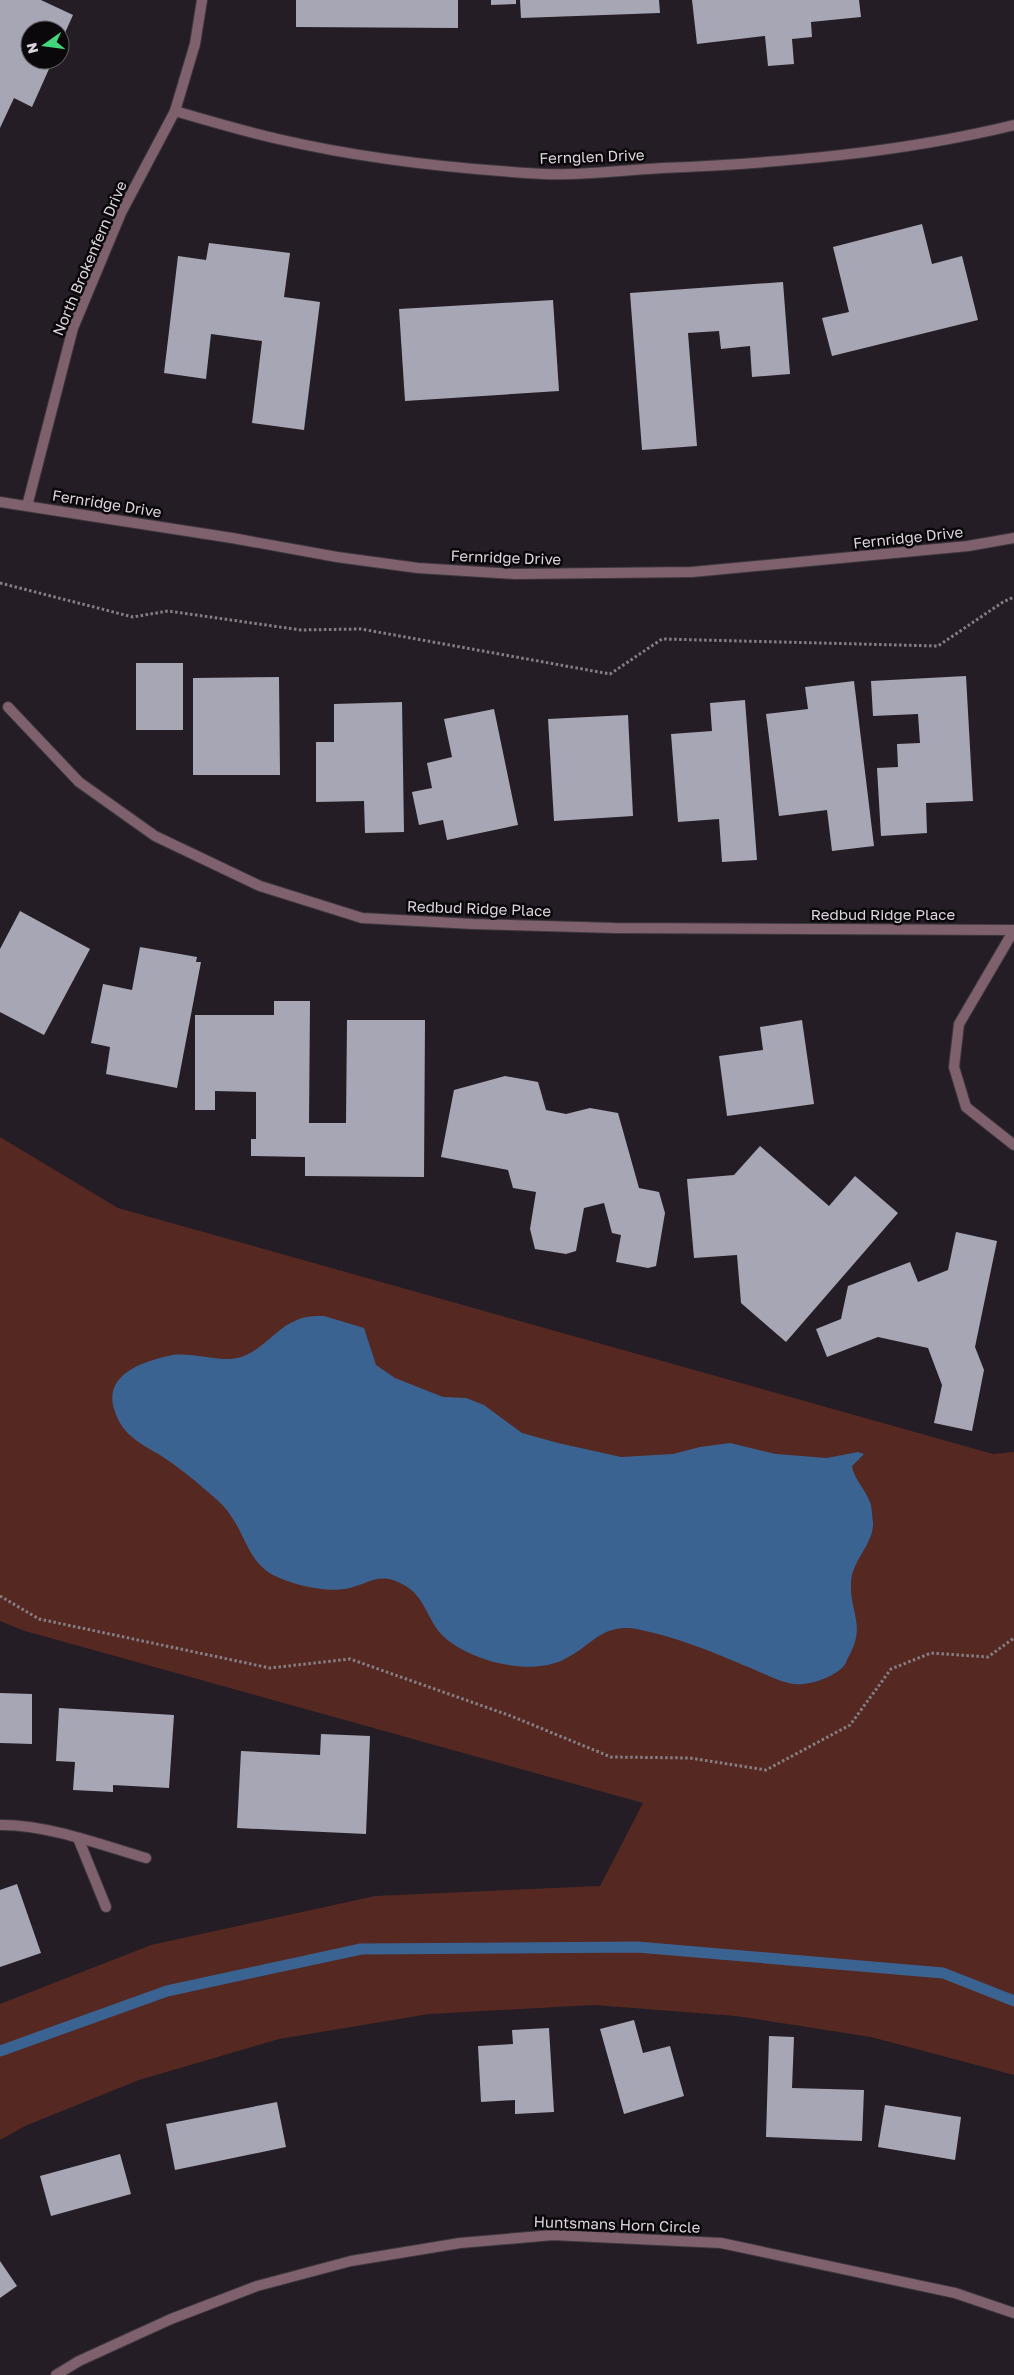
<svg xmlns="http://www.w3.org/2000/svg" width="1014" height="2375" viewBox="0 0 1014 2375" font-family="'Golos Text',sans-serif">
  <rect width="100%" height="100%" fill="#241d25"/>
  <!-- green -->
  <polygon fill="#552822" points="0,1137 118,1208 993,1454 1014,1452 1014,2075 871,2037 736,2016 594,2005 429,2014 279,2039 139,2080 25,2126 0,2140 0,2004 151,1945 375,1896 600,1886 643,1803 25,1631 0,1621"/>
  <!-- water -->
  <path fill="#3b6392" d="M324 1316 364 1328 376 1365 395 1378 443 1397 466 1398 484 1405 522 1433 558 1443 621 1457 673 1454 700 1447 730 1443 776 1454 827 1458 858 1452 864 1454 852 1466C854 1479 865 1489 870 1502 872 1507 872 1516 873 1522 874 1545 851 1560 851 1584 850 1613 866 1625 849 1656 847 1659 846 1664 843 1667 832 1678 808 1686 793 1684 778 1682 757 1670 743 1665 710 1651 676 1637 641 1630 602 1621 593 1646 563 1660 539 1671 508 1667 484 1659 470 1654 453 1646 443 1636 426 1619 426 1596 402 1584 378 1571 368 1585 345 1589 322 1592 293 1585 273 1575 249 1562 246 1537 231 1516 225 1506 216 1499 208 1492 192 1478 177 1466 160 1455 150 1449 140 1444 132 1437 123 1430 117 1419 114 1409 104 1375 141 1362 168 1356 192 1350 218 1364 241 1357 263 1350 276 1328 297 1320 305 1316 315 1316 324 1316Z"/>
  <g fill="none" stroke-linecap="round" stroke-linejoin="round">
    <!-- stream -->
    <polyline stroke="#3b6392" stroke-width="11" points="0,2051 167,1991 361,1949 637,1947 943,1973 1014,2001"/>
  </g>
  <!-- building -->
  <g fill="#a7a6b4">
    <polygon points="0,0 41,0 73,15 60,44 60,30 30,30 30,60 53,60 32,107 14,98 0,128"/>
    <polygon points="296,0 458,0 458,28 296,27"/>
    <polygon points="491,0 516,0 516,4 491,5"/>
    <polygon points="520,0 659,0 660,13 521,18"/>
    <polygon points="692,0 859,0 861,17 811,22 812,37 792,39 794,64 768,66 765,36 697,44"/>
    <polygon points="922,224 932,264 962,256 978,320 832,356 822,318 849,312 833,247"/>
    <polygon points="209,243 290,253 284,297 320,302 304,430 252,423 262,341 211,334 206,379 164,373 178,256 206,260"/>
    <polygon points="783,282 790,374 752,377 750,346 721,349 719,331 688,333 697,446 642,450 630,293"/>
    <polygon points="553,300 559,391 405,401 399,309"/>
    <rect x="136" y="663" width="47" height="67"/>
    <polygon points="966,676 973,801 926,803 927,833 881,836 877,768 898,767 897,744 920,743 918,714 873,716 871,681"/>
    <polygon points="279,677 280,775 193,775 193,678"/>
    <polygon points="854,681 874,846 832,851 827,810 779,816 766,714 808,709 805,687"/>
    <polygon points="745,700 757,860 722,862 719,819 678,822 671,734 712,731 710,703"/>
    <polygon points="402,702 404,832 365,833 364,801 316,802 316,742 334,742 334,704"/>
    <polygon points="494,709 518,825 447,840 443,820 419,825 412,792 432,788 427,763 452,757 444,719"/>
    <polygon points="628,715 633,816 554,821 548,719"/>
    <polygon points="20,911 90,949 44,1035 0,1012 0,949"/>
    <polygon points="140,947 197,957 196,962 201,962 177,1088 106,1074 110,1047 91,1043 103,984 132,990"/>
    <polygon points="274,1001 310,1001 309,1123 346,1123 347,1020 425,1020 424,1177 305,1176 305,1157 251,1156 251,1139 256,1139 256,1092 215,1091 215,1110 195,1110 195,1015 274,1015"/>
    <polygon points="802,1020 814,1104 727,1116 719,1056 763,1050 760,1027"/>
    <polygon points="505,1076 538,1082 546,1110 566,1114 590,1108 618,1113 639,1188 659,1192 665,1213 656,1266 648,1268 616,1262 621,1235 612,1233 604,1203 584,1208 576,1251 566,1254 535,1249 530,1229 536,1192 513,1188 508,1170 441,1157 454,1090"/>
    <polygon points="760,1146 829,1206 855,1176 898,1213 786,1342 741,1303 737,1255 694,1258 687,1179 734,1175"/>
    <polygon points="956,1232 997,1241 975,1347 984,1370 972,1431 934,1423 942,1385 928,1348 878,1337 827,1357 816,1329 841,1319 848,1286 910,1262 918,1282 948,1270"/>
    <polygon points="0,1693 32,1694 32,1744 0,1743"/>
    <polygon points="59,1708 174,1715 169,1788 113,1785 113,1792 73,1790 75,1762 56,1761"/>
    <polygon points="321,1734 370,1736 366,1834 237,1828 241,1751 320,1755"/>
    <polygon points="17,1884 41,1953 0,1967 0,1890"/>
    <polygon points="634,2020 643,2053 670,2046 684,2096 624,2114 600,2029"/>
    <polygon points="549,2028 554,2112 515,2114 515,2100 481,2102 478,2046 513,2044 512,2030"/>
    <polygon points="769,2036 794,2037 792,2088 864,2090 862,2141 766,2137"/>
    <polygon points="277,2102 286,2147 175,2170 166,2124"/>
    <polygon points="885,2105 961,2117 955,2160 878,2147"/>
    <polygon points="120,2154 131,2194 51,2216 40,2176"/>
    <polygon points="0,2261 17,2286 0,2298"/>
  </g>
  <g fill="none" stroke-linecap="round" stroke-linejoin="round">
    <defs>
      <g id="minor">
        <path d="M175 111C209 121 243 131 278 139 364 159 455 169 544 174 583 176 624 170 663 168 781 163 899 153 1014 125"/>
        <polyline points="27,506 73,328 121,213 175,111 195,44 202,0"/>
        <polyline points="8,707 79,782 155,836 260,886 362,918 473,924 615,928 1014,930"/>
        <polyline points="1014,930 959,1024 954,1067 966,1107 1014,1145"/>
        <path d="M0 1825C45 1824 102 1845 146 1858"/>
        <polyline points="78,1838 106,1907"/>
        <polyline points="56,2375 79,2361 171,2319 257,2286 351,2261 460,2243 553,2235 721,2243 955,2293 1014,2313"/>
      </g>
      <polyline id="tertiary" points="0,502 232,538 337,557 418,568 515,574 692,572 968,546 1014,538"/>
    </defs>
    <!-- minor casing -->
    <use href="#minor" stroke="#3e373e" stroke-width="12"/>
    <!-- tertiary casing -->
    <use href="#tertiary" stroke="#3e373e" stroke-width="12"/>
    <!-- path -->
    <g stroke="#857f85" stroke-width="3" stroke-dasharray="2.5 2.5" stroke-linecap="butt">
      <polyline points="0,583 133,617 168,611 301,630 361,629 610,674 662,639 938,646 1003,602 1014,597"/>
      <polyline points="0,1596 39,1619 270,1668 350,1659 511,1716 611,1757 690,1758 766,1770 850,1725 891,1669 931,1653 988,1657 1014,1638"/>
    </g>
    <!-- minor -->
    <use href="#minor" stroke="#7e616c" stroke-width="10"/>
    <!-- tertiary -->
    <use href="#tertiary" stroke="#7e616c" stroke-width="10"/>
  </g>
  <g text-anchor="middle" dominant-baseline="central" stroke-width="5" stroke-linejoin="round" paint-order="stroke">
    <!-- street labels -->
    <g font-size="15" fill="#dbd6db" stroke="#0b080c">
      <text transform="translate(592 156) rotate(-2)">Fernglen Drive</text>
      <text transform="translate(89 258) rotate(-67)">North Brokenfern Drive</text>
      <text transform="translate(107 503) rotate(9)">Fernridge Drive</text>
      <text transform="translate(908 537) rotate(-6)">Fernridge Drive</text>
      <text transform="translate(506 557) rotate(2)">Fernridge Drive</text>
      <text transform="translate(479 908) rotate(2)">Redbud Ridge Place</text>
      <text x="883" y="914">Redbud Ridge Place</text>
      <text transform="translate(617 2224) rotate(2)">Huntsmans Horn Circle</text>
    </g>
  </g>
  <!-- north arrow -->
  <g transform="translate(45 45) rotate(256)"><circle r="24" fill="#0b080c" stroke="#5e5a5f"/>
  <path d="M0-4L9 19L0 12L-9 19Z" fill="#43d77b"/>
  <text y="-8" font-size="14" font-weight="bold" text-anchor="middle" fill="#dbd6db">N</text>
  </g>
</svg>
